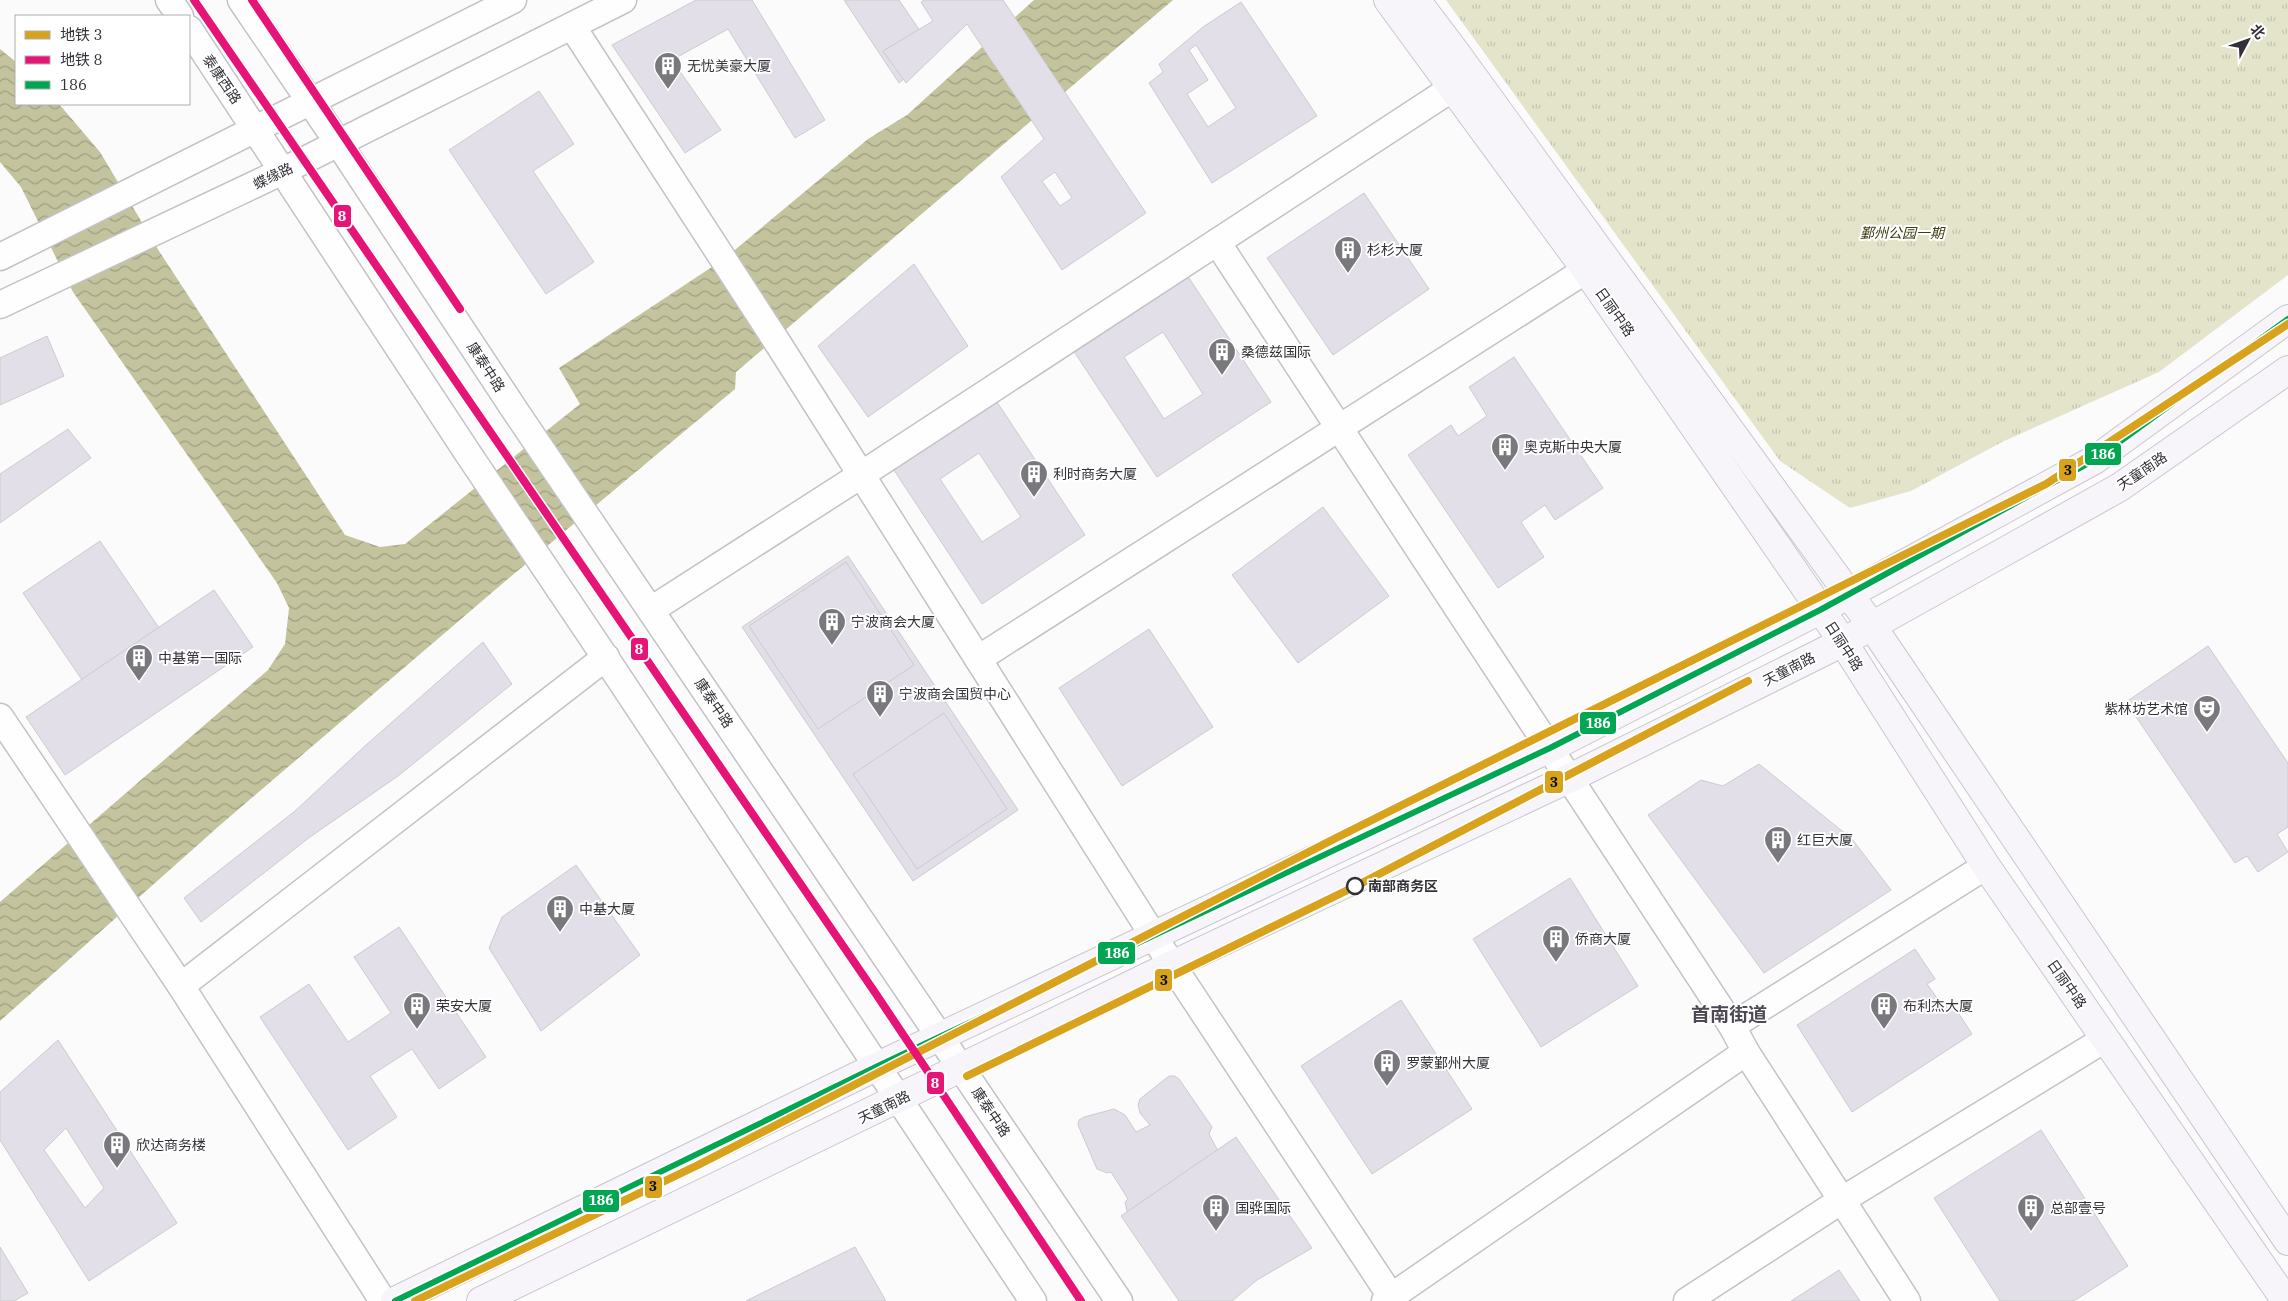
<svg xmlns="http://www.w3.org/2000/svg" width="2288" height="1301" viewBox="0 0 2288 1301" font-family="'IBM Plex Serif','Noto Sans SC',serif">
  <defs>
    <pattern id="park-tufts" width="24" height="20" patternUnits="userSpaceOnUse" patternTransform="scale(1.25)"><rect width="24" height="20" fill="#e4e4cb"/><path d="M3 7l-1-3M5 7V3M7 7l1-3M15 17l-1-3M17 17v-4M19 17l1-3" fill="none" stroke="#c4c4af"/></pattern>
    <pattern id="water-waves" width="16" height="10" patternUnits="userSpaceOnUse" patternTransform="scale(1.25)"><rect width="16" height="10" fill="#c3c39e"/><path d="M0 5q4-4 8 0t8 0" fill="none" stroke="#9f9f82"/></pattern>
  </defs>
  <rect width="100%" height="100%" fill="#fbfbfc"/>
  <!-- park -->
  <polygon fill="url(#park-tufts)" points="1446,0 2288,0 2288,275 2159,372 2002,442 1911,491 1850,508 1780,461"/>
  <!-- water -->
  <polygon fill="url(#water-waves)" points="1034,0 1173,0 736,372 735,389 509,578 219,826 0,1021 0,902 268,670 285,644 289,608 277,583 73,292 21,187 0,162 0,49 16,62 16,104 59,104 100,152 159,251 345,535 380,547 405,544 580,404 559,368 724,259 868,139 907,115"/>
  <!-- building -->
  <g fill="#e2dfe9" stroke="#cccbce" fill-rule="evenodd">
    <polygon points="696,0 752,0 825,120 795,138 728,29 672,60 721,130 685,153 612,45"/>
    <polygon points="844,0 899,0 935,53 899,83"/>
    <path d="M924 0H1003L1146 213 1062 270 1001 177 1044 139 967 24 906 83 883 51 933 21 921 2ZM1055 172 1072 198 1060 206 1042 181Z"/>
    <path d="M1241 2 1317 116 1212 183 1149 83 1163 72 1159 64 1203 27ZM1196 45 1236 108 1208 127 1187 94 1208 80 1189 50Z"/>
    <polygon points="539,91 574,144 533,171 594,262 546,294 449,150"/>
    <polygon points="1364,193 1429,289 1333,355 1267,258"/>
    <polygon points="914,264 968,346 868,417 818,346"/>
    <path d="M1181 266 1271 402 1157 477 1067 341ZM1163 332 1203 394 1164 419 1124 357Z"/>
    <polygon points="47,336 64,376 0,405 0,358"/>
    <polygon points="1514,357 1603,488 1555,520 1545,505 1521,522 1544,557 1498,588 1408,455 1451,425 1458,436 1487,416 1469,387"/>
    <path d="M991 393 1085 535 982 604 888 461ZM979 453 1021 517 982 542 940 479Z"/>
    <polygon points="68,429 91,458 0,523 0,474"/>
    <polygon points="1323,507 1389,596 1298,663 1232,575"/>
    <polygon points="100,541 189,672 112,724 23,593"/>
    <polygon points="848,556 1018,810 913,881 742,627"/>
    <polygon points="846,562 914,665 818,729 749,626"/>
    <polygon points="214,590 253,647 65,775 26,717"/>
    <polygon points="1149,629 1213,727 1122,786 1059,688"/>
    <polygon points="483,642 512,684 398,776 310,837 201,922 184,898 295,811 366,745"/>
    <polygon points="2208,646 2288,763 2288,827 2277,834 2288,852 2258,872 2247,856 2235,863 2126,702"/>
    <polygon points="944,713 1007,809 917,869 853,774"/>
    <polygon points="1759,764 1852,839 1891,890 1764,973 1648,815 1701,780 1723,786"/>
    <polygon points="576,865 640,955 541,1031 489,948 502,917"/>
    <polygon points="1570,878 1638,986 1541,1047 1473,939"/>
    <polygon points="399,927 486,1057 439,1089 412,1049 370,1076 397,1117 348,1150 260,1017 309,984 348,1042 391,1013 354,957"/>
    <polygon points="1915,949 1935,979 1927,984 1944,1008 1952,1003 1972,1034 1852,1112 1797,1025"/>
    <polygon points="1401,1000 1472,1109 1372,1174 1301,1066"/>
    <path d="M58 1040 177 1223 89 1281 0 1140V1092ZM66 1128 104 1188 85 1208 44 1150Z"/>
    <polygon points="1169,1076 1175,1076 1179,1079 1212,1127 1209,1134 1218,1151 1231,1164 1240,1166 1259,1210 1255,1218 1229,1227 1221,1227 1215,1224 1202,1203 1190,1212 1199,1226 1198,1237 1171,1259 1166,1260 1161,1259 1127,1211 1125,1202 1128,1199 1111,1172 1107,1173 1097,1169 1078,1125 1079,1120 1084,1117 1114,1109 1125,1115 1136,1132 1150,1125 1140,1113 1138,1105 1140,1099"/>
    <polygon points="2041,1130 2128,1266 2074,1301 2000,1301 1934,1198"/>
    <polygon points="1236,1137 1312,1248 1257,1280 1232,1301 1179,1301 1121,1216"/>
    <polygon points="0,1247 28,1293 14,1301 0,1301"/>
    <polygon points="855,1247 886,1301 746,1301"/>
    <polygon points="1839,1270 1860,1301 1791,1301"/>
  </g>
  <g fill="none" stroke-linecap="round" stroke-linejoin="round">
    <defs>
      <g id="minor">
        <polyline points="169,0 180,16"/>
        <polyline points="241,0 339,144 518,415 1119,1301"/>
        <polyline points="572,26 779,345 1172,965 1394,1301"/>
        <polyline points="189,29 469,455 591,636 1033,1301"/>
        <polyline points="1217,242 1732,1026 1746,1052 1907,1301"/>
        <polyline points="0,257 513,0"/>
        <polyline points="0,305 283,171 623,0"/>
        <polyline points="651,610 861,475 1454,87"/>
        <polyline points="978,659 1586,270"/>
        <polyline points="0,717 181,986 383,1301"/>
        <polyline points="181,986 606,657"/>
        <polyline points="1732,1026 1986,866"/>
        <polyline points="1385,1301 1746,1052"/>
        <polyline points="1687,1301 1842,1200 2105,1039"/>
      </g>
      <g id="major">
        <polyline points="1388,0 1586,270 1843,642 1986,866 2286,1301"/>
        <polyline points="1416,0 1456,53 1872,626 2288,1241"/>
        <polyline points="395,1301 878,1066 1550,748 1820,610 2096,459 2288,319"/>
        <polyline points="481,1301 1172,965 1570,778 1843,642 2120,487 2288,370"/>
      </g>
    </defs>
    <!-- minor casing -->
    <use href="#minor" stroke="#c3c3c6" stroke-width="29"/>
    <!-- major casing -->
    <use href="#major" stroke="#c9c6cf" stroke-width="30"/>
    <!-- minor -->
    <use href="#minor" stroke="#fefeff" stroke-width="26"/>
    <!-- major -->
    <use href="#major" stroke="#f7f5fa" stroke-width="28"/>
    <defs>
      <polyline id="bus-1" points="395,1301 878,1066 1550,748 1820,610 2096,459 2288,319"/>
    </defs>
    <!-- bus-1 casing -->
    <use href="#bus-1" stroke="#fff" stroke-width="10"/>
    <!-- bus-1 -->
    <use href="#bus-1" stroke="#00a651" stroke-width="6"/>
    <defs>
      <g id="metro-1">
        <polyline points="967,1076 1360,884 1748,681"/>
        <polyline points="415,1301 698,1165 1338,837 2046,484 2288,324"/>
      </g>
      <g id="metro-2">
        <polyline points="194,0 874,991 1081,1301"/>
        <polyline points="252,0 460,309"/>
      </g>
    </defs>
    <!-- metro-1 casing -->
    <use href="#metro-1" stroke="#fff" stroke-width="11"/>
    <!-- metro-2 casing -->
    <use href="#metro-2" stroke="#fff" stroke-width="11"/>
    <!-- metro-1 -->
    <use href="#metro-1" stroke="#d8a21d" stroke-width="8"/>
    <!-- metro-2 -->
    <use href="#metro-2" stroke="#e61477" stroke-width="8"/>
  </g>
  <!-- icons -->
  <defs>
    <symbol id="building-pin" viewBox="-11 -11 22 30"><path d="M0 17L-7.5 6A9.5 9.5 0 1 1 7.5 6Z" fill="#79787c" stroke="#fff"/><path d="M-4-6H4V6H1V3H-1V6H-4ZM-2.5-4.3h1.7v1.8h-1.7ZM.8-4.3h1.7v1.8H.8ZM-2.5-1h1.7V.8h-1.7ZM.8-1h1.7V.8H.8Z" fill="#fff"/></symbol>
    <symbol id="theatre-pin" viewBox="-11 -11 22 30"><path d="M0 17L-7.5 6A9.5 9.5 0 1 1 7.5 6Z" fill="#79787c" stroke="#fff"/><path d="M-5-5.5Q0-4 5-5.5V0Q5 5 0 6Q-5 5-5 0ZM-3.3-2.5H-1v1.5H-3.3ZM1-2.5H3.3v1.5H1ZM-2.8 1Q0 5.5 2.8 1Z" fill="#fff"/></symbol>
  </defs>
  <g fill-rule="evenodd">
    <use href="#building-pin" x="652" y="50" width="32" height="43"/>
    <use href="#building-pin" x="1332" y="234" width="32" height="43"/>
    <use href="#building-pin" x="1206" y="336" width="32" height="43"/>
    <use href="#building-pin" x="1489" y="431" width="32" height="43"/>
    <use href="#building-pin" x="1018" y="458" width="32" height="43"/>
    <use href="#building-pin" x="816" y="606" width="32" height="43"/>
    <use href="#building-pin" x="123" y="642" width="32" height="43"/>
    <use href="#building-pin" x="864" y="678" width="32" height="43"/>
    <use href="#theatre-pin" x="2191" y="693" width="32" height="43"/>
    <use href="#building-pin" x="1762" y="824" width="32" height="43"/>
    <use href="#building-pin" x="544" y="893" width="32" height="43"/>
    <use href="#building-pin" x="1540" y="923" width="32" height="43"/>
    <use href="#building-pin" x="401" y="990" width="32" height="43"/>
    <use href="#building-pin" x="1868" y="990" width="32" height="43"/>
    <use href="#building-pin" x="1371" y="1047" width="32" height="43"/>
    <use href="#building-pin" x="101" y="1129" width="32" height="43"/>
    <use href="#building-pin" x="1200" y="1192" width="32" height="43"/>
    <use href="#building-pin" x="2015" y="1192" width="32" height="43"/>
  </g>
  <!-- markers -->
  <circle fill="#fff" stroke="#333137" stroke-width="2.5" cx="1355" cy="886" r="8"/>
  <g text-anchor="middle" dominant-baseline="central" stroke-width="4" stroke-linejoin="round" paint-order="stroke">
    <!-- poi labels -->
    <g font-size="14" fill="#333137" stroke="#fff" text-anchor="start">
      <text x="687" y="66">无忧美豪大厦</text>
      <text x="1367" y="250">杉杉大厦</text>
      <text x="1241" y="352">桑德兹国际</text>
      <text x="1524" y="447">奥克斯中央大厦</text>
      <text x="1053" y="474">利时商务大厦</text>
      <text x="851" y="622">宁波商会大厦</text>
      <text x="158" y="658">中基第一国际</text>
      <text x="899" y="694">宁波商会国贸中心</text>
      <text x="2188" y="709" text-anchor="end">紫林坊艺术馆</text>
      <text x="1797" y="840">红巨大厦</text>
      <text x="579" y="909">中基大厦</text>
      <text x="1575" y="939">侨商大厦</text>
      <text x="436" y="1006">荣安大厦</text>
      <text x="1903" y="1006">布利杰大厦</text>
      <text x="1406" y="1063">罗蒙鄞州大厦</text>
      <text x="136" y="1145">欣达商务楼</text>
      <text x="1235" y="1208">国骅国际</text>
      <text x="2050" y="1208">总部壹号</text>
    </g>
    <!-- street labels -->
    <g font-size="14" fill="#333137" stroke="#fff">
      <text transform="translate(222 79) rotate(56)">泰康西路</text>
      <text transform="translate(273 176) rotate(-26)">蝶缘路</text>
      <text transform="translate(1615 312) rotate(55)">日丽中路</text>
      <text transform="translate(486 367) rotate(57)">康泰中路</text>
      <text transform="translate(2142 471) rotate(-34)">天童南路</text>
      <text transform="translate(1844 646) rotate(57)">日丽中路</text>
      <text transform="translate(1789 669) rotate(-27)">天童南路</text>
      <text transform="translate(714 703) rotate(56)">康泰中路</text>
      <text transform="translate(2067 984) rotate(55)">日丽中路</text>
      <text transform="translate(884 1107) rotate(-26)">天童南路</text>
      <text transform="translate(991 1112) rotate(56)">康泰中路</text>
    </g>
    <!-- park labels -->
    <g font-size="14" font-style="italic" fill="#3e3d12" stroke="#fff">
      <text x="1902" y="233">鄞州公园一期</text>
    </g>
    <!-- stop labels -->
    <g font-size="14" font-weight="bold" fill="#333137" stroke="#fff" text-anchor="start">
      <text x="1368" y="886">南部商务区</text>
    </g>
    <!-- district labels -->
    <g font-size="19" font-weight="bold" fill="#4c4854" stroke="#fff">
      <text x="1729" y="1014">首南街道</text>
    </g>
  </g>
  <g stroke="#fff" stroke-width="2">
    <rect x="333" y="204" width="19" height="24" rx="5" fill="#e61477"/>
    <rect x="2084" y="442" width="38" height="24" rx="5" fill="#00a651"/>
    <rect x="2058" y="458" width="19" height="24" rx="5" fill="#d8a21d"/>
    <rect x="630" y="637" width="19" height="24" rx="5" fill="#e61477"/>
    <rect x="1579" y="711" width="38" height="24" rx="5" fill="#00a651"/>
    <rect x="1544" y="770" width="20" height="24" rx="5" fill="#d8a21d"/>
    <rect x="1097" y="941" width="39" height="24" rx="5" fill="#00a651"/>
    <rect x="1154" y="968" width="19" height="24" rx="5" fill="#d8a21d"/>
    <rect x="926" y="1071" width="19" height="24" rx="5" fill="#e61477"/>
    <rect x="644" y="1175" width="19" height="24" rx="5" fill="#d8a21d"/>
    <rect x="582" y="1189" width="38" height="24" rx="5" fill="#00a651"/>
  </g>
  <g font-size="14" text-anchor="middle" font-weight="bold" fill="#fff">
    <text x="342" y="221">8</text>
    <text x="2103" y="459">186</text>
    <text x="639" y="654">8</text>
    <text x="1598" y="728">186</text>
    <text x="1117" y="958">186</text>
    <text x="935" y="1088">8</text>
    <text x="601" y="1205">186</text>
  </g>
  <g font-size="14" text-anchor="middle" font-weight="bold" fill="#111">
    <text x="2068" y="475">3</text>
    <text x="1554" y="787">3</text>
    <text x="1164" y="985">3</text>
    <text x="653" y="1191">3</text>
  </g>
  <!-- legend -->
  <rect x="15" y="15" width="175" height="90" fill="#ffffff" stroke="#adadaf"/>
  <rect x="25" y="31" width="25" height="8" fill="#d8a21d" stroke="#adadaf"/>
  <text x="60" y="40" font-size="15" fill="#333137">地铁 3</text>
  <rect x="25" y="56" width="25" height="8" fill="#e61477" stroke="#adadaf"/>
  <text x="60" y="65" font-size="15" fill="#333137">地铁 8</text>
  <rect x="25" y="81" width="25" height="8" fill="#00a651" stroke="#adadaf"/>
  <text x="60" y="90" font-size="15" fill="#333137">186</text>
  <!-- north arrow -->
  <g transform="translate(2248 40) rotate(49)" stroke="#ffffff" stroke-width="4" paint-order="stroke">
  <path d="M0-4L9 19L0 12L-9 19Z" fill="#333137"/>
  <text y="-8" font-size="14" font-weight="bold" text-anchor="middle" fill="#333137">北</text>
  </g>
</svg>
